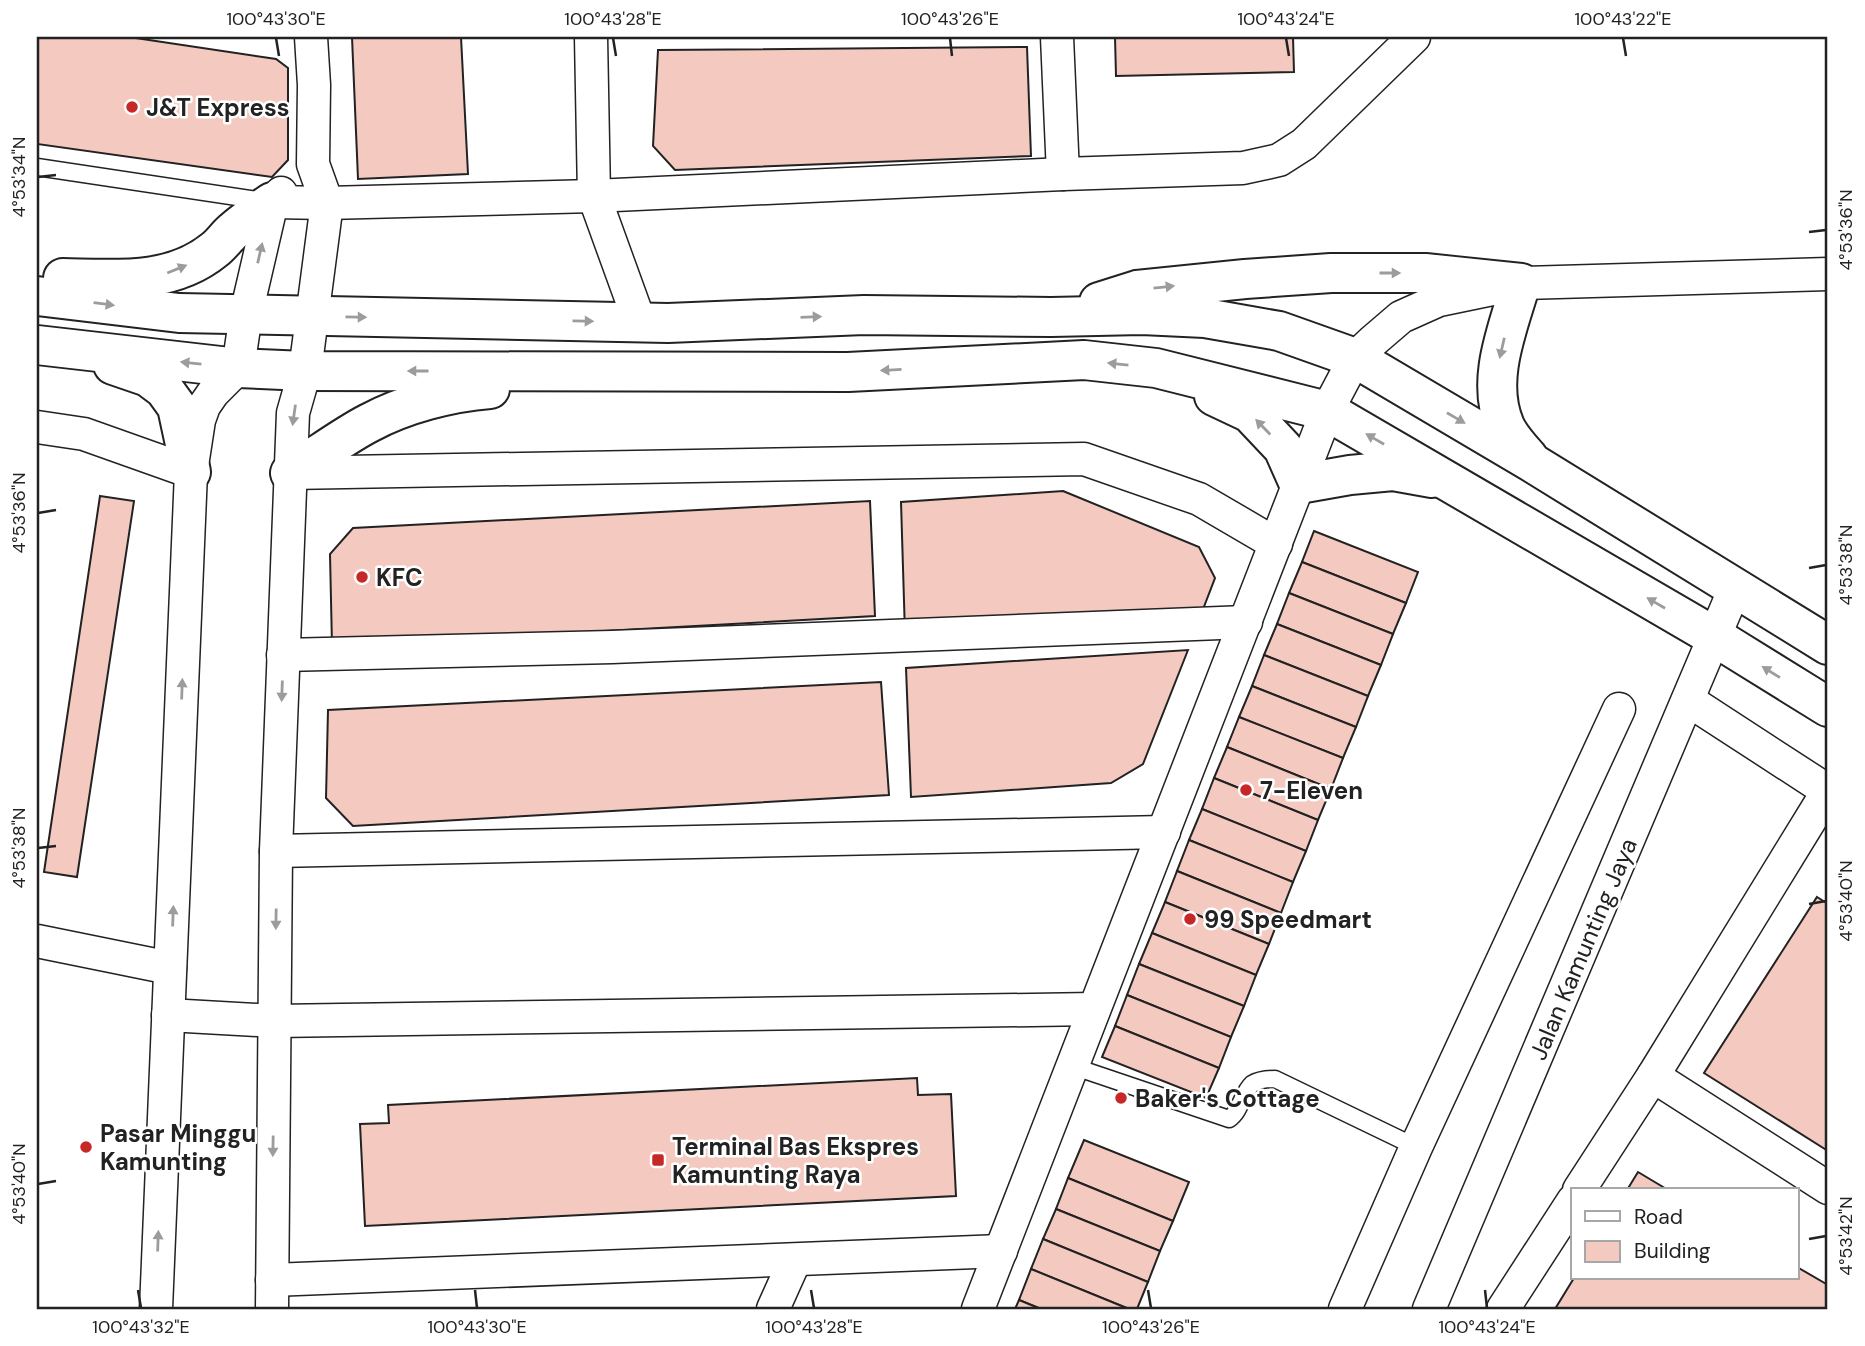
<svg xmlns="http://www.w3.org/2000/svg" width="1865" height="1346" viewBox="0 0 1865 1346" font-family="'DM Sans',sans-serif">
  <rect width="100%" height="100%" fill="#fff"/>
  <!-- building -->
  <g fill="#f3c9c0" stroke="#222" stroke-width="2">
    <polygon points="37,37 129,37 276,59 288,68 288,160 272,177 37,144"/>
    <polygon points="352,37 461,37 468,174 358,179"/>
    <polygon points="1115,37 1293,37 1294,72 1116,76"/>
    <polygon points="1027,47 1031,156 675,170 653,146 658,50"/>
    <polygon points="1063,491 1199,547 1215,578 1200,617 905,634 901,502"/>
    <polygon points="100,496 134,501 77,877 44,872"/>
    <polygon points="870,501 875,616 332,646 330,554 353,528"/>
    <polygon points="1314,531 1418,572 1406,603 1302,562"/>
    <polygon points="1302,562 1406,603 1393,634 1289,593"/>
    <polygon points="1289,593 1393,634 1381,665 1277,624"/>
    <polygon points="1277,624 1381,665 1368,696 1264,655"/>
    <polygon points="1188,650 1143,764 1111,783 911,797 906,668"/>
    <polygon points="1264,655 1368,696 1356,727 1252,686"/>
    <polygon points="881,682 889,795 353,826 326,798 328,710"/>
    <polygon points="1252,686 1356,727 1343,758 1239,717"/>
    <polygon points="1239,717 1343,758 1331,789 1227,747"/>
    <polygon points="1227,747 1331,789 1318,820 1214,778"/>
    <polygon points="1214,778 1318,820 1306,851 1202,809"/>
    <polygon points="1202,809 1306,851 1293,882 1189,840"/>
    <polygon points="1189,840 1293,882 1281,913 1177,871"/>
    <polygon points="1177,871 1281,913 1269,944 1165,902"/>
    <polygon points="1817,897 1828,904 1828,1151 1704,1073"/>
    <polygon points="1165,902 1269,944 1256,975 1152,933"/>
    <polygon points="1152,933 1256,975 1244,1006 1139,964"/>
    <polygon points="1139,964 1244,1006 1231,1037 1127,995"/>
    <polygon points="1127,995 1231,1037 1219,1068 1115,1026"/>
    <polygon points="1115,1026 1219,1068 1206,1098 1102,1057"/>
    <polygon points="917,1078 918,1095 951,1094 956,1196 365,1226 360,1124 389,1123 388,1105"/>
    <polygon points="1084,1140 1189,1182 1173,1221 1068,1178"/>
    <polygon points="1638,1172 1668,1190 1627,1190"/>
    <polygon points="1068,1178 1173,1221 1160,1251 1056,1209"/>
    <polygon points="1056,1209 1160,1251 1148,1282 1043,1239"/>
    <polygon points="1043,1239 1148,1282 1137,1309 1129,1309 1031,1269"/>
    <polygon points="1797,1267 1828,1285 1828,1309 1555,1309 1574,1278 1797,1278"/>
    <polygon points="1031,1269 1129,1309 1041,1309 1019,1300"/>
    <polygon points="1019,1300 1041,1309 1015,1309"/>
  </g>
  <g fill="none" stroke-linecap="round" stroke-linejoin="round">
    <defs>
      <g id="lane">
        <polyline points="37,167 263,201"/>
        <path d="M1072 1066 1229 1119C1241 1111 1242 1093 1252 1084 1258 1080 1268 1079 1275 1079L1416 1147"/>
      </g>
      <g id="street">
        <polyline points="591,37 594,196 640,323"/>
        <polyline points="1057,37 1063,174"/>
        <polyline points="272,202 327,203 594,196 1063,174 1243,168 1279,160 1304,144 1414,37"/>
        <polyline points="37,427 84,434 191,472"/>
        <polyline points="290,473 1084,459 1199,499 1276,544"/>
        <polyline points="283,655 612,647 1246,622"/>
        <polyline points="1688,700 1828,791"/>
        <polyline points="276,851 1164,832"/>
        <polyline points="37,941 170,968"/>
        <polyline points="168,1015 275,1021 1094,1009"/>
        <polyline points="1653,1076 1828,1188"/>
        <polyline points="1579,1190 1653,1076 1828,791"/>
        <polyline points="272,1280 1001,1251"/>
        <polyline points="156,1309 191,472 199,420 204,406 213,393 238,368 246,314 272,202 281,193"/>
        <polyline points="272,1309 276,851 293,413 305,371 327,203 313,164 314,85 311,37"/>
        <polyline points="773,1309 795,1260"/>
        <polyline points="978,1309 1327,411 1355,358 1373,341 1401,317 1439,300 1521,283 1828,274"/>
        <polyline points="1345,1309 1416,1147 1619,709"/>
        <polyline points="1429,1309 1735,588"/>
        <polyline points="1503,1309 1573,1201"/>
      </g>
      <g id="primary">
        <path d="M63 278C115 279 171 285 214 250 221 245 226 237 233 231 245 220 259 211 272 202"/>
        <polyline points="37,296 179,313 668,323 864,315 1051,317 1142,315 1205,318 1279,331 1355,358 1531,462 1828,645"/>
        <path d="M1099 302 1137 290 1245 279 1331 273H1425L1521 283C1508 328 1485 380 1505 426 1510 437 1520 448 1528 457"/>
        <polyline points="37,345 238,368 305,371 848,372 1084,360 1156,368 1327,411 1715,637 1828,707"/>
        <polyline points="113,365 148,377 164,389 177,407 191,472"/>
        <polyline points="1214,396 1250,413 1283,448 1299,484 1350,475 1393,471 1432,478"/>
        <path d="M290 473C316 457 342 437 369 423 404 404 451 392 490 389"/>
      </g>
    </defs>
    <!-- lane casing -->
    <use href="#lane" stroke="#222" stroke-width="19"/>
    <!-- street casing -->
    <use href="#street" stroke="#222" stroke-width="35"/>
    <!-- primary casing -->
    <use href="#primary" stroke="#222" stroke-width="42"/>
    <!-- lane -->
    <use href="#lane" stroke="#fff" stroke-width="16"/>
    <!-- street -->
    <use href="#street" stroke="#fff" stroke-width="32"/>
    <!-- primary -->
    <use href="#primary" stroke="#fff" stroke-width="38"/>
  </g>
  <!-- one-way arrows -->
  <defs><path id="oneway-solid" d="M-6-.8H1V-3.2L6.5 0L1 3.2V.8H-6Z" transform="scale(1.75)"/></defs>
  <g fill="#9c9c9c">
    <use href="#oneway-solid" transform="translate(260 253) rotate(-77)"/>
    <use href="#oneway-solid" transform="translate(177 269) rotate(-22)"/>
    <use href="#oneway-solid" transform="translate(1390 273)"/>
    <use href="#oneway-solid" transform="translate(1164 287) rotate(-6)"/>
    <use href="#oneway-solid" transform="translate(104 304) rotate(7)"/>
    <use href="#oneway-solid" transform="translate(356 317) rotate(1)"/>
    <use href="#oneway-solid" transform="translate(811 317) rotate(-2)"/>
    <use href="#oneway-solid" transform="translate(583 321) rotate(1)"/>
    <use href="#oneway-solid" transform="translate(1502 348) rotate(103)"/>
    <use href="#oneway-solid" transform="translate(191 363) rotate(-174)"/>
    <use href="#oneway-solid" transform="translate(1118 364) rotate(-174)"/>
    <use href="#oneway-solid" transform="translate(891 370) rotate(177)"/>
    <use href="#oneway-solid" transform="translate(418 371) rotate(180)"/>
    <use href="#oneway-solid" transform="translate(294 415) rotate(98)"/>
    <use href="#oneway-solid" transform="translate(1456 418) rotate(30)"/>
    <use href="#oneway-solid" transform="translate(1263 427) rotate(-134)"/>
    <use href="#oneway-solid" transform="translate(1375 439) rotate(-150)"/>
    <use href="#oneway-solid" transform="translate(1656 603) rotate(-150)"/>
    <use href="#oneway-solid" transform="translate(1771 672) rotate(-148)"/>
    <use href="#oneway-solid" transform="translate(182 689) rotate(-88)"/>
    <use href="#oneway-solid" transform="translate(282 691) rotate(92)"/>
    <use href="#oneway-solid" transform="translate(173 916) rotate(-88)"/>
    <use href="#oneway-solid" transform="translate(276 919) rotate(91)"/>
    <use href="#oneway-solid" transform="translate(273 1146) rotate(91)"/>
    <use href="#oneway-solid" transform="translate(158 1241) rotate(-88)"/>
  </g>
  <!-- ticks -->
  <path fill="none" stroke="#222" stroke-width="2.5" d="M276 38 279 56M613 38 616 56M950 38 952 56M1286 38 1289 56M1623 38 1626 56M38 177 56 175M1809 232 1826 230M38 513 56 510M1809 568 1826 565M38 848 56 846M1809 904 1826 901M38 1184 56 1181M1809 1239 1826 1236M138 1290 141 1308M475 1290 477 1308M811 1290 814 1308M1148 1290 1151 1308M1485 1290 1487 1308"/>
  <!-- markers -->
  <g fill="#c62828" stroke="#fff" stroke-width="2.5">
    <circle cx="132" cy="107" r="7"/>
    <circle cx="362" cy="577" r="7"/>
    <circle cx="1246" cy="790" r="7"/>
    <circle cx="1190" cy="919" r="7"/>
    <circle cx="1121" cy="1098" r="7"/>
    <circle cx="86" cy="1147" r="7"/>
    <rect x="651" y="1153" width="14" height="14" rx="3.5"/>
  </g>
  <g text-anchor="middle" dominant-baseline="central" stroke-width="5" stroke-linejoin="round" paint-order="stroke">
    <!-- poi labels -->
    <g font-size="24" font-weight="bold" fill="#222" stroke="#fff" text-anchor="start">
      <text x="146" y="107">J&amp;T Express</text>
      <text x="376" y="577">KFC</text>
      <text x="1260" y="790">7-Eleven</text>
      <text x="1204" y="919">99 Speedmart</text>
      <text x="1135" y="1098">Baker's Cottage</text>
      <text x="100" y="1133">Pasar Minggu<tspan x="100" dy="28">Kamunting</tspan></text>
      <text x="672" y="1146">Terminal Bas Ekspres<tspan x="672" dy="28">Kamunting Raya</tspan></text>
    </g>
    <!-- street labels -->
    <g font-size="24" fill="#222" stroke="#fff">
      <text transform="translate(1583 949) rotate(-67)">Jalan Kamunting Jaya</text>
    </g>
  </g>
  <!-- border -->
  <rect width="1865" height="1346" fill="none" stroke="#ffffff" stroke-width="77"/>
  <!-- legend -->
  <rect x="1571" y="1188" width="228" height="91" fill="#ffffff" stroke="#a7a7a7" stroke-width="2"/>
  <rect x="1585" y="1211" width="35" height="10" fill="#ffffff" stroke="#a7a7a7" stroke-width="2"/>
  <text x="1634" y="1224" font-size="21" fill="#222222">Road</text>
  <rect x="1585" y="1241" width="35" height="21" fill="#f3c9c0" stroke="#a7a7a7" stroke-width="2"/>
  <text x="1634" y="1258" font-size="21" fill="#222222">Building</text>
  <rect x="38" y="38" width="1788" height="1270" fill="none" stroke="#222" stroke-width="2.5"/>
  <g font-size="18" text-anchor="middle" fill="#222">
    <text x="276" y="25">100°43'30"E</text>
    <text x="613" y="25">100°43'28"E</text>
    <text x="950" y="25">100°43'26"E</text>
    <text x="1286" y="25">100°43'24"E</text>
    <text x="1623" y="25">100°43'22"E</text>
    <text transform="translate(19 177) rotate(-90)" y="6">4°53'34"N</text>
    <text transform="translate(1846 230) rotate(-90)" y="6">4°53'36"N</text>
    <text transform="translate(19 513) rotate(-90)" y="6">4°53'36"N</text>
    <text transform="translate(1846 565) rotate(-90)" y="6">4°53'38"N</text>
    <text transform="translate(19 848) rotate(-90)" y="6">4°53'38"N</text>
    <text transform="translate(1846 901) rotate(-90)" y="6">4°53'40"N</text>
    <text transform="translate(19 1184) rotate(-90)" y="6">4°53'40"N</text>
    <text transform="translate(1846 1236) rotate(-90)" y="6">4°53'42"N</text>
    <text x="141" y="1333">100°43'32"E</text>
    <text x="477" y="1333">100°43'30"E</text>
    <text x="814" y="1333">100°43'28"E</text>
    <text x="1151" y="1333">100°43'26"E</text>
    <text x="1487" y="1333">100°43'24"E</text>
  </g>
</svg>
